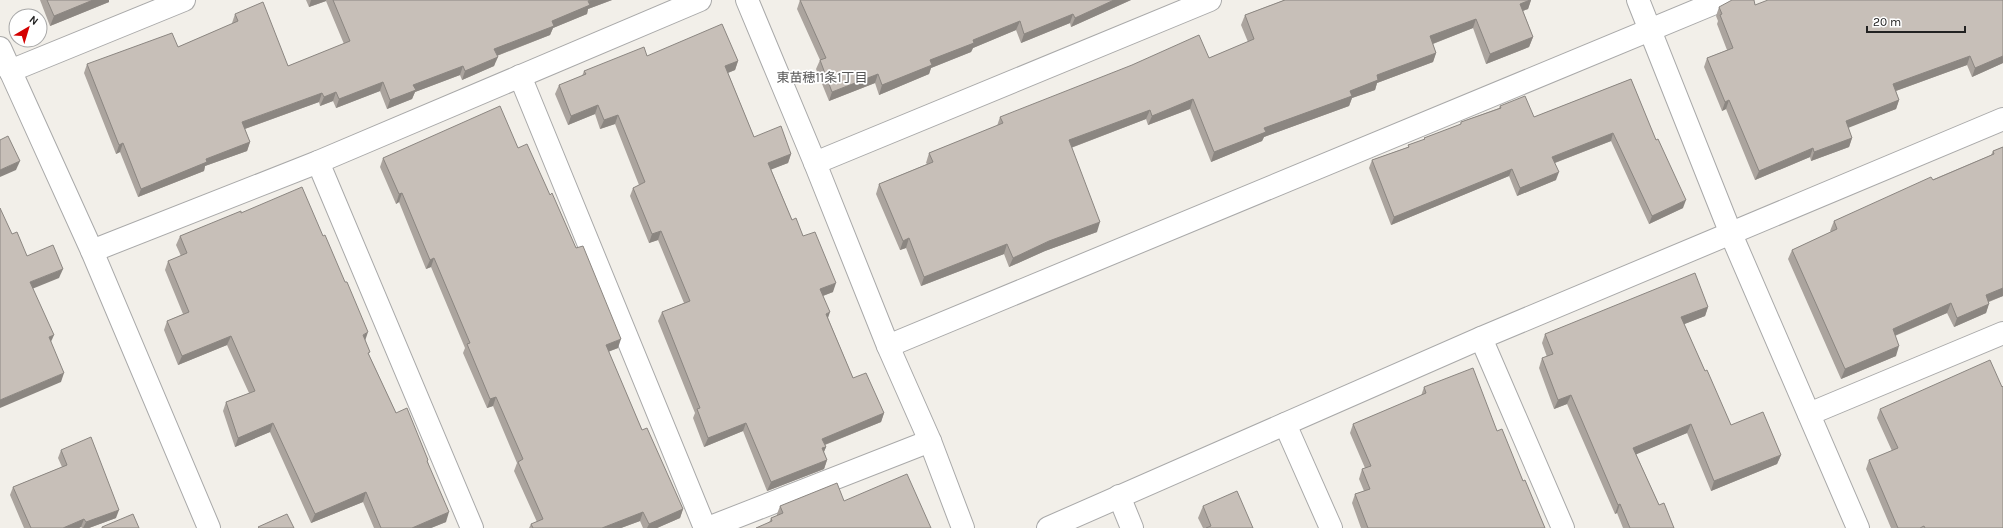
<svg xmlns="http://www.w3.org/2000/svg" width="2003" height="528" viewBox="0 0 2003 528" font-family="Karla,'Noto Sans JP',sans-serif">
  <rect width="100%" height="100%" fill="#f2efe9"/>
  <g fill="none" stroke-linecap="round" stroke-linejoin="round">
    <defs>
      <g id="minor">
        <polyline points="747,0 815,163 888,346 930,441 963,528"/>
        <polyline points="1638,0 1731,234 1858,528"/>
        <polyline points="0,48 92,251 209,528"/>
        <polyline points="10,71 184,0"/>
        <polyline points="520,76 705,528"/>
        <polyline points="318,162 472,528"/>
        <polyline points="815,163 1210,0"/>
        <polyline points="92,251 318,162 700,0"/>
        <polyline points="1481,338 1563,528"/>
        <polyline points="888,346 1722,0"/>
        <polyline points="1809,414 2003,333"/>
        <polyline points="1285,424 1331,528"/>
        <polyline points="1119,496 1132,528"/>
        <polyline points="708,528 930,441"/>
        <polyline points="1048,528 1481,338 2003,119"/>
      </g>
    </defs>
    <!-- minor casing -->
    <use href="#minor" stroke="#a9a9a9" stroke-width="24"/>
    <!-- minor -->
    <use href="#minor" stroke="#fff" stroke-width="22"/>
  </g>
  <!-- wall -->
  <g fill="#aba49e">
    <polygon points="40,0 109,0 109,2 50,26"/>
    <polygon points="306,0 612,0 588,9 587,14 553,28 550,35 497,56 494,66 462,80 460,75 415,92 412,99 387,109 380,91 336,108 333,101 320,106 319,102 245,129 250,142 247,151 205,166 204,171 138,197 120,152 116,154 84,73 87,64 178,47 232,24 232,23 235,14 288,66 344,44 326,1 309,7"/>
    <polygon points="800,0 1131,0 1071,27 1070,23 1021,43 1016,30 973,48 971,52 931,68 929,74 879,95 875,83 829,101 816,69 820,60 797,9"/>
    <polygon points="1284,0 1531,0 1528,9 1523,11 1533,37 1529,47 1486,64 1473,28 1433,44 1436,53 1433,62 1377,83 1375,90 1352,98 1349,106 1264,137 1262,141 1211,162 1190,109 1148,125 1146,119 1071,148 1097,232 1045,251 1009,267 1004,254 921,286 906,248 900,250 876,194 879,184 927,164 926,163 929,153 997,126 1000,117 1209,58 1248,42 1241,25 1245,15"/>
    <polygon points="2003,0 2003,63 1972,77 1967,65 1896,91 1899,100 1896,109 1848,127 1852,138 1849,147 1811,161 1810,157 1755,180 1726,109 1722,111 1704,67 1707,58 1727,50 1717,24 1718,21 1716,16 1719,7 1755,5"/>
    <polygon points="647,56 738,61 735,70 728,73 754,137 791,154 788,163 771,169 792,220 803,236 833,292 823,296 828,318 853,378 884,413 881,422 825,445 826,447 824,452 827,460 824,469 767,491 743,431 704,447 693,418 695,413 658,321 662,312 684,303 658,240 649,243 630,196 633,188 639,185 615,124 600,129 595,114 568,125 555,94 559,85 582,76 584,71"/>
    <polygon points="1631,79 1683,208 1649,224 1611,141 1555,163 1556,180 1517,196 1509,176 1391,225 1369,168 1372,160 1408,147 1408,145 1424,140 1424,138 1460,125 1461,122 1499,108 1500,106 1534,117"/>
    <polygon points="2003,147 2003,296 1989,302 1986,313 1954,327 1947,313 1895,336 1896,356 1841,379 1788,259 1792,250 1831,232 1830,231 1834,221 1991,155 1993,151"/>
    <polygon points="518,148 618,348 608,352 642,430 683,509 680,518 657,528 643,528 640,521 621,528 529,528 531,524 537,522 514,471 517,463 493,406 487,408 463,353 465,348 431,267 426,269 399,202 396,204 380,167 383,158"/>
    <polygon points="241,213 365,340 369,355 396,413 428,462 446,522 431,528 374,528 363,502 311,523 270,432 235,447 223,411 226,402 249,393 227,345 178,365 164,330 167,321 183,314 165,270 168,261 181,256 176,245 180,236"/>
    <polygon points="1708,307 1705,316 1684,324 1705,371 1731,425 1781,455 1777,464 1711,491 1687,433 1636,454 1659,505 1674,528 1623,528 1617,513 1615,514 1567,404 1554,409 1539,368 1542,358 1547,357 1542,343 1545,334"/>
    <polygon points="1424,387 1497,431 1523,481 1545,528 1361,528 1352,503 1355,494 1364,491 1359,479 1362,469 1365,468 1350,433 1353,424 1421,396"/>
    <polygon points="1880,409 2003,528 1891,528 1866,469 1869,460 1892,451 1877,418"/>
    <polygon points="61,450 116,518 89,528 82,528 81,527 79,528 24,528 10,495 13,487 62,467 58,458"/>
    <polygon points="844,501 769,523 771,518 777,516 777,514 780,506"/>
    <polygon points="1203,506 1253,528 1203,528 1198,518"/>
  </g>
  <!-- shaded-wall -->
  <g fill="#8b8681">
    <polygon points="93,0 109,0 109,2 50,26 54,16"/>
    <polygon points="311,0 326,0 326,1 309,7"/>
    <polygon points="592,0 612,0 588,9 587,14 553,28 550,35 491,58 494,49 552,21"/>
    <polygon points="1114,0 1131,0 1071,27 1075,18"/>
    <polygon points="1530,0 1531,0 1528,9 1516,13 1520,4"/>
    <polygon points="1073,14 1070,23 1021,43 1024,34"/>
    <polygon points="1476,19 1473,28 1427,46 1430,36"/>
    <polygon points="1020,21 1016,30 973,48 971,52 931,68 929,74 879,95 882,85 930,60 973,40"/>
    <polygon points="1533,37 1529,47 1486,64 1490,54"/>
    <polygon points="1436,53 1433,62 1377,83 1375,90 1352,98 1349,106 1264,137 1262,141 1211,162 1214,152 1264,128 1350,91 1377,75"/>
    <polygon points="1970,56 1967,65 1890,93 1893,84"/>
    <polygon points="2003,56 2003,63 1972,77 1975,68"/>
    <polygon points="498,57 494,66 462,80 465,71"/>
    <polygon points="738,61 735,70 722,75 725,66"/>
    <polygon points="463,66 460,75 415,92 412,99 387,109 390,100 413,85"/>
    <polygon points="878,74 875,83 829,101 832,92"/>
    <polygon points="383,82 380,91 336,108 339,99"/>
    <polygon points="336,92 333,101 320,106 324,97"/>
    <polygon points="322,93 319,102 239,131 242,122"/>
    <polygon points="1193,99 1190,109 1148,125 1152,116"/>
    <polygon points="1729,100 1726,109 1722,111 1725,102"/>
    <polygon points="1899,100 1896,109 1843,130 1846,121"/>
    <polygon points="598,105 595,114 568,125 571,116"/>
    <polygon points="1150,110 1146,119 1065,150 1069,140"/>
    <polygon points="618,115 615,124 600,129 604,120"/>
    <polygon points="1613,133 1611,141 1549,165 1552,157"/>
    <polygon points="1852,138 1849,147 1811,161 1814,152"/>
    <polygon points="250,142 247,151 205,166 204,171 138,197 141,189 206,159"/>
    <polygon points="123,143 120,152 116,154 119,145"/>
    <polygon points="1813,148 1810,157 1755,180 1759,171"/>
    <polygon points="791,154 788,163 765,172 768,163"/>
    <polygon points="20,161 16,170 0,177 0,170"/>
    <polygon points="1512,169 1509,176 1391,225 1394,217"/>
    <polygon points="1559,172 1556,180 1517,196 1520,188"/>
    <polygon points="402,193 399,202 396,204 399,194"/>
    <polygon points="1686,200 1683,208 1649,224 1652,216"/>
    <polygon points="1100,222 1097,232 1045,251 1009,267 1013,258 1049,241"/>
    <polygon points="661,231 658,240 649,243 652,234"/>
    <polygon points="909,238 906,248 900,250 903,241"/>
    <polygon points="1007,244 1004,254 921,286 924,277"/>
    <polygon points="434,258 431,267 426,269 430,260"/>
    <polygon points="63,269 59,278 27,291 30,282"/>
    <polygon points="836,283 833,292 817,298 820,289"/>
    <polygon points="2003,288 2003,296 1982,304 1986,295"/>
    <polygon points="1951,303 1947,313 1889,338 1893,329"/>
    <polygon points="1989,304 1986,313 1954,327 1957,318"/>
    <polygon points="1708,307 1705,316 1677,327 1681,317"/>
    <polygon points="830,312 827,321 826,314"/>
    <polygon points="368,332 365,341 363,335"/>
    <polygon points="54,335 50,344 49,337"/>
    <polygon points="231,336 227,345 178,365 182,356"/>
    <polygon points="621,339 618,348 602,354 606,345"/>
    <polygon points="1899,346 1896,356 1841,379 1845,369"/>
    <polygon points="64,373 61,382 0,408 0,400"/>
    <polygon points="1571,395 1567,404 1554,409 1558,400"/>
    <polygon points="496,397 493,406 487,408 490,399"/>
    <polygon points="884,413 881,422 819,447 822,439"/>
    <polygon points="273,423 270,432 235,447 238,438"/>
    <polygon points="746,423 743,431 704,447 708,438"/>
    <polygon points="1691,424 1687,433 1630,457 1633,448"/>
    <polygon points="826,447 822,456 822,448"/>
    <polygon points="1781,455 1777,464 1711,491 1714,481"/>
    <polygon points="827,460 824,469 767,491 771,482"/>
    <polygon points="366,492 363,502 311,523 315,514"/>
    <polygon points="1620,504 1617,513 1615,514 1618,505"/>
    <polygon points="683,509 680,518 657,528 647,528 649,524"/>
    <polygon points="119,510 116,518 89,528 83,528 86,522"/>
    <polygon points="449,512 446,522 431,528 412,528"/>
    <polygon points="643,512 640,521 621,528 602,528"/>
    <polygon points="84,519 81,527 79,528 63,528"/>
  </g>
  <!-- building -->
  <g fill="#c7bfb8" stroke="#8b8681">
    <polygon points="47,0 93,0 54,16"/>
    <polygon points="333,0 592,0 588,1 590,5 552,21 554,26 494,49 498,57 465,71 463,66 413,85 416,90 390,100 383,82 339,99 336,92 324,97 322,93 242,122 250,142 206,159 207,162 141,189 123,143 119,145 87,64 172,33 178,47 238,21 235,14 263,2 288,66 350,41"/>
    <polygon points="800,0 1114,0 1075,18 1073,14 1024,34 1020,21 973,40 974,43 930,60 932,65 882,85 878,74 832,92 820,60 826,58"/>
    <polygon points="1285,0 1530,0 1520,4 1533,37 1490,54 1476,19 1430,36 1436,53 1377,75 1378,80 1350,91 1352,96 1264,128 1266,132 1214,152 1193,99 1152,116 1150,110 1069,140 1100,222 1049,241 1013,258 1007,244 924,277 909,238 903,241 879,184 933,162 929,153 1003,123 1000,117 1132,65 1199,35 1209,58 1254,39 1245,15"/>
    <polygon points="1732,0 1754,0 1755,5 1768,0 2003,0 2003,56 1975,68 1970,56 1893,84 1899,100 1846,121 1852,138 1814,152 1813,148 1759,171 1729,100 1725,102 1707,58 1733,48 1720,15 1722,14 1719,7"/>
    <polygon points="722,24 738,61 725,66 754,137 781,126 791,154 768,163 792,220 796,218 803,236 815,232 836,283 820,289 830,312 826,314 853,378 866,373 884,413 822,439 826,447 822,448 827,460 771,482 746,423 708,438 697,409 700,408 662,312 690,301 661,231 652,234 633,188 645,182 618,115 604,120 598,105 571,116 559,85 586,74 584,71 644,47 647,56"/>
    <polygon points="1631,79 1656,140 1658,139 1686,200 1652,216 1613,133 1552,157 1559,172 1520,188 1512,169 1394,217 1372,160 1409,147 1408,145 1425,139 1424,138 1461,124 1461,122 1501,108 1500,106 1525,96 1534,117"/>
    <polygon points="500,106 518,148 527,144 550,195 552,193 576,248 583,246 621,339 606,345 642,430 647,428 683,509 649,524 643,512 602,528 533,528 531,524 543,519 518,462 523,459 496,397 490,399 467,344 470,343 434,258 430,260 402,193 399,194 383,158"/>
    <polygon points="8,136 20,161 0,170 0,140"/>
    <polygon points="2003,147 2003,288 1986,295 1989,304 1957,318 1951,303 1893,329 1899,346 1845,369 1792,250 1837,229 1834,221 1931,177 1933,180 1994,154 1993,151"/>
    <polygon points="302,187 323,236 325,235 345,282 347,282 368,332 363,335 370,352 368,353 396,413 407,408 428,460 427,461 449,512 412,528 381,528 366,492 315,514 273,423 238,438 226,402 255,391 231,336 182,356 167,321 189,312 168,261 187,253 180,236 241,211 241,213"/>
    <polygon points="0,208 12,234 17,232 27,256 53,245 63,269 30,282 54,335 49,337 64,373 0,400"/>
    <polygon points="1695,273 1708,307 1681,317 1705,371 1707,370 1731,425 1763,412 1781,455 1714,481 1691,424 1633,448 1659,505 1664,503 1674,528 1630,528 1620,504 1618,505 1571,395 1558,400 1542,358 1553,354 1545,334"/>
    <polygon points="1990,360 2002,387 2003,386 2003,528 1925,528 1924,526 1920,528 1898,528 1869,460 1898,448 1880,409"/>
    <polygon points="1473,368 1497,431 1502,429 1523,481 1525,480 1545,528 1368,528 1355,494 1370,489 1362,469 1371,466 1353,424 1426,393 1424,387"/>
    <polygon points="91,437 119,510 86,522 84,519 63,528 31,528 13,487 67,465 61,450"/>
    <polygon points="907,474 931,528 756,528 772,521 771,518 783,513 780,506 837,483 844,501"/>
    <polygon points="1237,491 1253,528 1206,528 1211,526 1203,506"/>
    <polygon points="133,514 139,528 102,528 102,527"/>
    <polygon points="287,514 294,528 259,528 258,527"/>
  </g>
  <g text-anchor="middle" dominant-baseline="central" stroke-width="3.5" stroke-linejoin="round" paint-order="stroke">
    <!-- neighbourhood labels -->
    <g font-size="13" fill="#555" stroke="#fff">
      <text x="822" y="77">東苗穂11条1丁目</text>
    </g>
  </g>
  <!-- north arrow -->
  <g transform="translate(28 28) rotate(38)"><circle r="19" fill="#ffffff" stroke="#a7a7a7"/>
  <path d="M0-3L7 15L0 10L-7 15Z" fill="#d40000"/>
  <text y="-6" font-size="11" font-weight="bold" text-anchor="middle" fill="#222222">N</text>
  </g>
  <!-- scale -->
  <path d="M1867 26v6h98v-6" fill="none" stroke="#222222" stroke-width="2"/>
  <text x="1873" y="26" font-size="12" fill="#222222" stroke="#ffffff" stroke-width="3" paint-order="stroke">20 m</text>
</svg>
